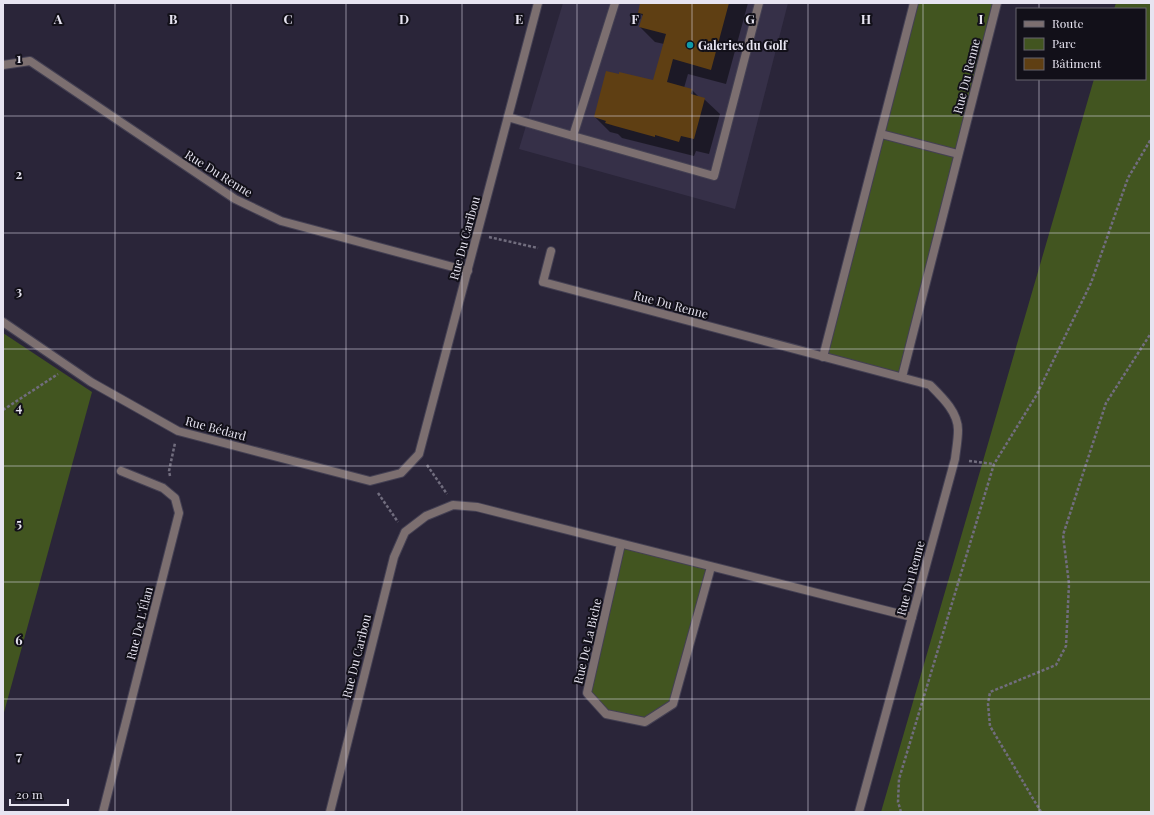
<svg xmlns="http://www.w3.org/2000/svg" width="1154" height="815" viewBox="0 0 1154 815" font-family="'Playfair Display',serif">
  <rect width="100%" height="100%" fill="#2a2539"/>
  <!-- built -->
  <polygon fill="#363048" points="563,3 788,3 735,209 519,149"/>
  <!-- green -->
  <g fill="#425520">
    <polygon points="914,3 997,3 902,377 823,357"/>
    <polygon points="1116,3 1151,3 1151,812 881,812 1094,79 1145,79 1145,9 1114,9"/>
    <polygon points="3,333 92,392 3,716"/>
    <polygon points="621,544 711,567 673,704 645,722 606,714 587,693"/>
  </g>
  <!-- shadow -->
  <polygon fill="#0007" points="641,3 748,3 726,84 688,74 684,88 692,90 699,97 704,99 720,114 709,154 696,151 694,156 622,138 618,134 610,132 595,117 654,82 664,44 655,42 640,27 643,16 639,13"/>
  <!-- building -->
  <polygon fill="#5f3f13" points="640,3 729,3 711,70 673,59 667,82 692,89 691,94 705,98 694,139 681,136 679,142 655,135 655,137 615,126 605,123 606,121 594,117 606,71 619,74 619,72 653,80 666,34 639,27 643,14 638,13"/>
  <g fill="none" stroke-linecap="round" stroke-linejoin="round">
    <defs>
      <g id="lane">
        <polyline points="508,117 573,136 615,3"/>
        <polyline points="573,136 714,176 759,3"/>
      </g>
      <g id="street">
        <polyline points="3,65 30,61 235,199 281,221 468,271"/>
        <polyline points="881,134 958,154"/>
        <path d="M551 251 543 282 930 385C942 397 958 412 958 430 958 440 956 450 955 459L859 812"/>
        <polyline points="3,322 91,382 178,431 370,481 401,473 419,454 538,3"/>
        <polyline points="823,357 914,3"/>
        <polyline points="902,377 997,3"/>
        <polyline points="621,544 587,693 606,714 645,722 673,704 711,567"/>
        <polyline points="103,812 179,513 175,498 163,488 121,471"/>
        <polyline points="330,812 394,557 405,532 426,516 453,505 477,507 912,617"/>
      </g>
    </defs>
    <!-- lane casing -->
    <use href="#lane" stroke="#444053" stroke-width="10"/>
    <!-- street casing -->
    <use href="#street" stroke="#444053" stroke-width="10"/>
    <!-- path -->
    <g stroke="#716d7e" stroke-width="2.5" stroke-dasharray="3 2" stroke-linecap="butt">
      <polyline points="489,237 538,248"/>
      <polyline points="3,410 58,374"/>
      <polyline points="969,461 994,464"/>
      <polyline points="427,465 447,494"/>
      <polyline points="170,476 169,471 175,443"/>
      <polyline points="378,493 398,522"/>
      <polyline points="901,812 898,802 899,779 994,464 1036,396 1091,283 1128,178 1151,139"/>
      <polyline points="1041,812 990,726 988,704 990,692 1056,665 1066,646 1069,584 1063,535 1106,403 1151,333"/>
    </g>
    <!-- lane -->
    <use href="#lane" stroke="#7c6f70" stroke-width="8"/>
    <!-- street -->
    <use href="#street" stroke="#7c6f70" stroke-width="8"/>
  </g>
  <!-- grid -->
  <path fill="none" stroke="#e7e4f1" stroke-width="1" stroke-opacity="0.55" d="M115 3V812M231 3V812M346 3V812M462 3V812M577 3V812M692 3V812M808 3V812M923 3V812M1039 3V9M1039 79V812M3 116H1151M3 233H1151M3 349H1151M3 466H1151M3 582H1151M3 699H1151"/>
  <!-- markers -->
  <circle fill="#0f9aa8" stroke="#121019" stroke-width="1.5" cx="690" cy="45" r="4"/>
  <g text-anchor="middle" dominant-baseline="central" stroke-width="4" stroke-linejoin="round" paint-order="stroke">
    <!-- poi labels -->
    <g font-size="12" font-weight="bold" fill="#e7e4f1" stroke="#121019" text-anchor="start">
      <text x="698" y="45">Galeries du Golf</text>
    </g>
    <!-- street labels -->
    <g font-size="12" fill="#e7e4f1" stroke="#121019">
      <text transform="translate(966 76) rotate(-76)">Rue Du Renne</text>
      <text transform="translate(219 173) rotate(32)">Rue Du Renne</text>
      <text transform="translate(464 238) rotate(-75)">Rue Du Caribou</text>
      <text transform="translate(671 304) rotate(15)">Rue Du Renne</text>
      <text transform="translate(216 428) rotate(15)">Rue Bédard</text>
      <text transform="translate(910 578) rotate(-75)">Rue Du Renne</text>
      <text transform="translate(139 623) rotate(-76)">Rue De L'Élan</text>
      <text transform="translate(587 641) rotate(-77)">Rue De La Biche</text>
      <text transform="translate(356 656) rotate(-76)">Rue Du Caribou</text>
    </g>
  </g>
  <g font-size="13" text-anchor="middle" font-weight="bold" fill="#e7e4f1" stroke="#121019" stroke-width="4" stroke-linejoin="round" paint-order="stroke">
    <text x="58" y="24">A</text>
    <text x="173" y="24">B</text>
    <text x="288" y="24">C</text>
    <text x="404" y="24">D</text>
    <text x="519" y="24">E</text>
    <text x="635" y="24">F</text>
    <text x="750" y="24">G</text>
    <text x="866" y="24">H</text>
    <text x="981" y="24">I</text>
    <text x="19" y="63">1</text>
    <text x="19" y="179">2</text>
    <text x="19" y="296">3</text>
    <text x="19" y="412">4</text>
    <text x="19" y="528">5</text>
    <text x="19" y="645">6</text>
    <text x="19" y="761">7</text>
  </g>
  <!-- border -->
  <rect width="1154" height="815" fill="none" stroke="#e7e4f1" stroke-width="8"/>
  <!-- legend -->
  <rect x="1016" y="8" width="130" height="72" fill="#121019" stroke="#67656f"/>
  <rect x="1024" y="21" width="20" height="6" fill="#7c6f70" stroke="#67656f"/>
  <text x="1052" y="28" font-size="12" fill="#e7e4f1">Route</text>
  <rect x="1024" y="38" width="20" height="12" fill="#425520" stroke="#67656f"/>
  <text x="1052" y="48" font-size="12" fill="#e7e4f1">Parc</text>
  <rect x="1024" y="58" width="20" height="12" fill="#5f3f13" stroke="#67656f"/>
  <text x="1052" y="68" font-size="12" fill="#e7e4f1">Bâtiment</text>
  <!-- scale -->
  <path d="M10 799v6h58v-6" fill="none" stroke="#e7e4f1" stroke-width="2"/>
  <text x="16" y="799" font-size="12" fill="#e7e4f1" stroke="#121019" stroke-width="3" paint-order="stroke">20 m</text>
</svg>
